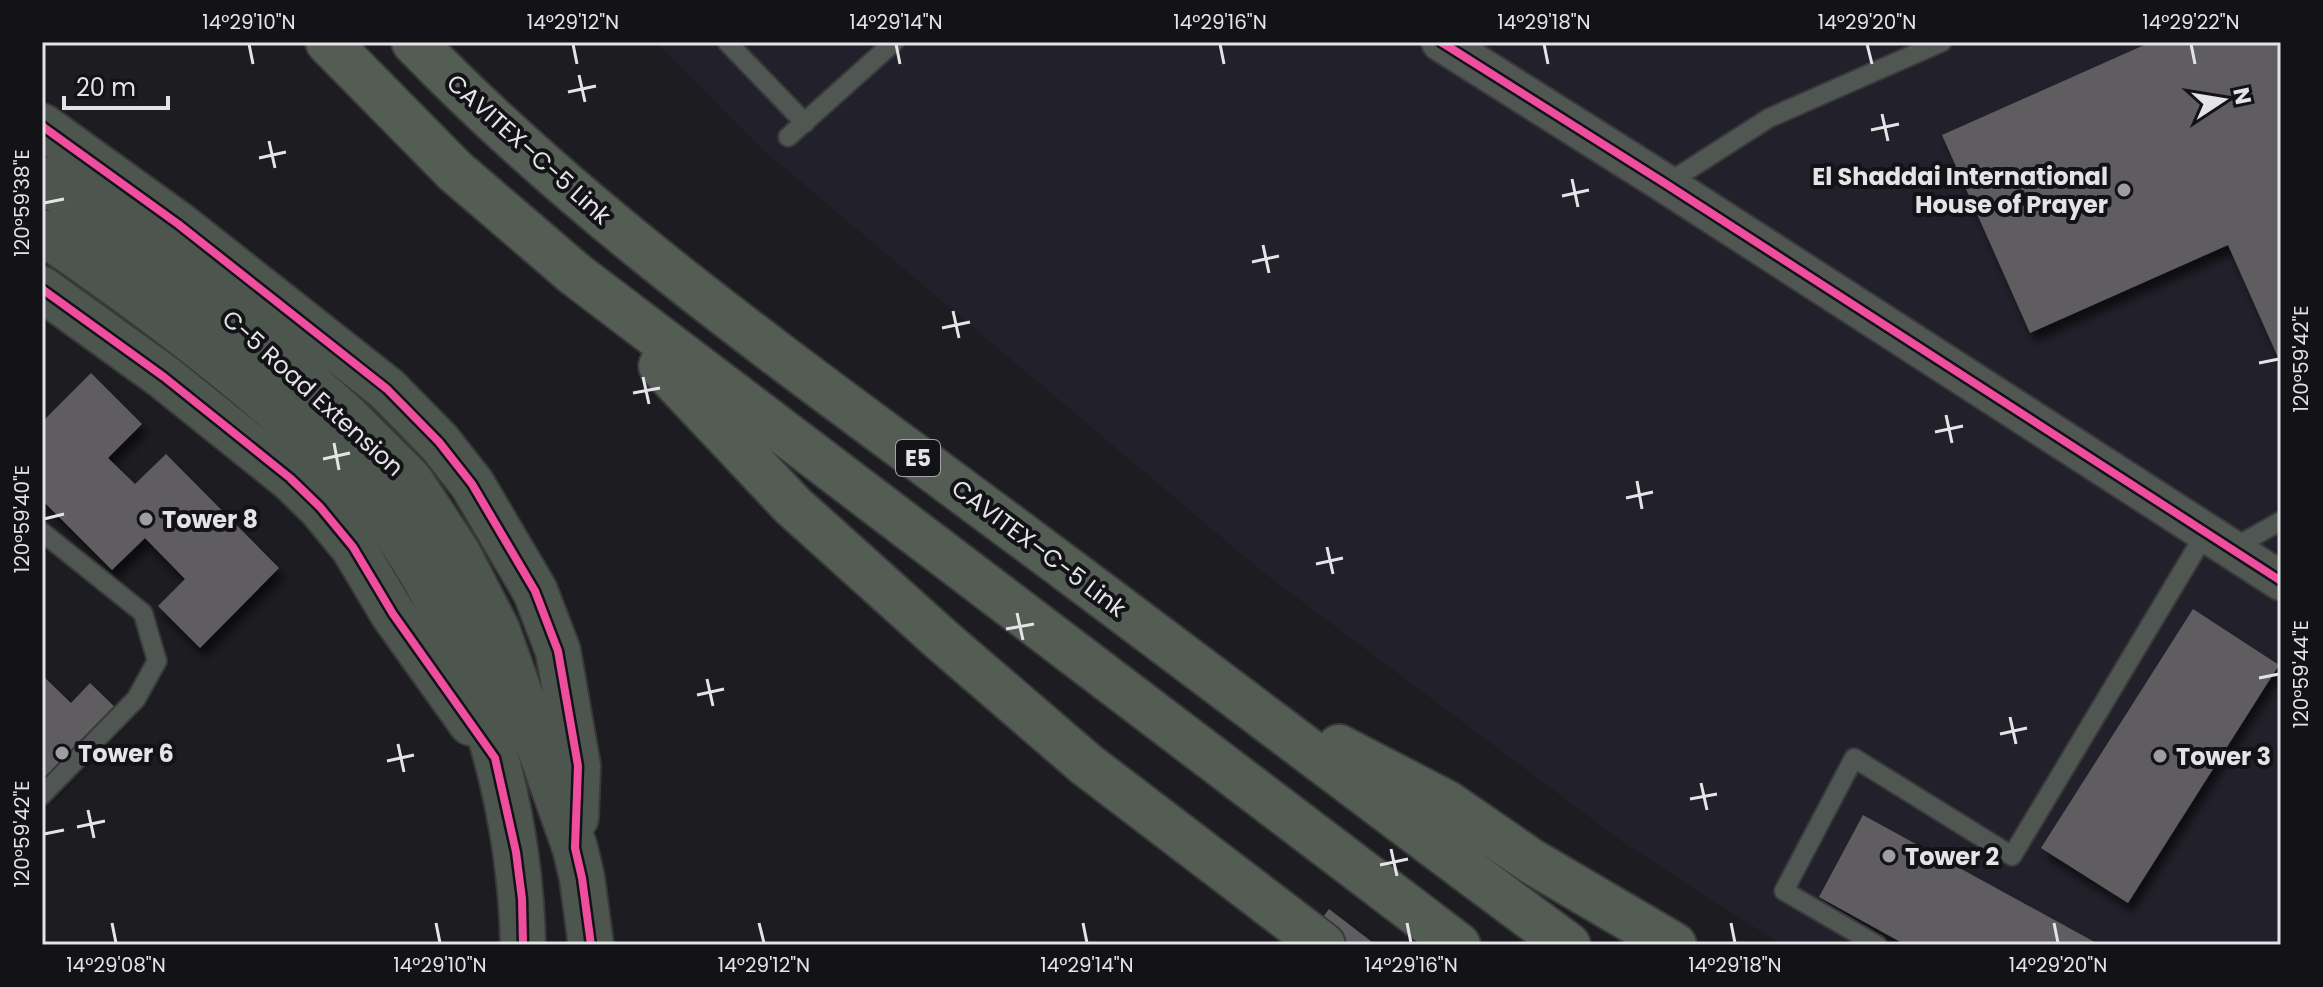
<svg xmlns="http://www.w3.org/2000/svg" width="2323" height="987" viewBox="0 0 2323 987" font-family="Poppins,sans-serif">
  <defs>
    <filter id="shadow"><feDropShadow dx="5" dy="9" stdDeviation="4" flood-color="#0009"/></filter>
  </defs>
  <rect width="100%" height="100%" fill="#1d1c20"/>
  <!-- built -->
  <polygon fill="#22212b" points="656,42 2281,42 2281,945 1782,945 1624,843 1264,573 762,149"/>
  <!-- building -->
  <g fill="#5e5d61" filter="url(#shadow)">
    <polygon points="2151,42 2281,42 2281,364 2228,245 2030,333 1942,135"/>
    <polygon points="91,373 142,424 108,458 135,484 166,454 279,568 200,648 158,606 185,579 145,538 112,570 42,500 42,422"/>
    <polygon points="2193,609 2279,665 2128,903 2041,848"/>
    <polygon points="42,675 71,703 90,683 120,712 42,794"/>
    <polygon points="1863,815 2100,945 1906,945 1819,897"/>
    <polygon points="1329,909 1376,945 1302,945"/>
  </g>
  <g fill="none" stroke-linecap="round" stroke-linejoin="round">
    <defs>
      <g id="service">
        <polyline points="727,42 805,123"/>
        <polyline points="788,137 894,42"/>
        <polyline points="1666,184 1769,118 1942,42"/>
        <polyline points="42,532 143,613 157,661 136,699 42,795"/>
        <polyline points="2231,549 2281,521"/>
        <polyline points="1877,945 1784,891 1854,758 2012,856 2205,534"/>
      </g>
      <polyline id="minor" points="1441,42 1666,184 2281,581"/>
      <g id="primary">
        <polyline points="42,126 178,224 387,389 439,442 472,484 535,591 558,651 578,766 576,818"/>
        <polyline points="42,179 145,251 282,359 347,417 410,480 458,553 497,629 575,848 582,878 591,945"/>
        <path d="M42 232C121 286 197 342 269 404 307 437 347 470 378 509 470 626 520 797 523 945"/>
        <polyline points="42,289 164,377 290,478 320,507 353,547 393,614 471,723"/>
      </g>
      <g id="motorway">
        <polyline points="328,42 455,171 575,274 1458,945"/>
        <path d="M414 42C583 217 783 358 978 503 1176 649 1370 799 1568 945"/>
        <polyline points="661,366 793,506 943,641 1087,765 1323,945"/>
        <polyline points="1339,747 1447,803 1531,861 1674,945"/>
      </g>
    </defs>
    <!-- service casing -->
    <use href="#service" stroke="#39393b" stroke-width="22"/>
    <!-- minor casing -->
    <use href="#minor" stroke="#39393b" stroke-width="42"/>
    <!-- primary casing -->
    <use href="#primary" stroke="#39393b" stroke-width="48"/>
    <!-- motorway casing -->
    <use href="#motorway" stroke="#39393b" stroke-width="48"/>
    <!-- service -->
    <use href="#service" stroke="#505651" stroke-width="18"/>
    <!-- minor -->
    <use href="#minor" stroke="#505651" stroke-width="38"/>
    <!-- primary -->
    <use href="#primary" stroke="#4d564e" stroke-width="44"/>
    <!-- motorway -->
    <use href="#motorway" stroke="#535d54" stroke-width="44"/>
    <defs>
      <g id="cycleway">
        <polyline points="1441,42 1666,184 2281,581"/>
        <polyline points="42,126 178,224 387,389 439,442 472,484 535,591 558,651 578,766 575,848 582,878 591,945"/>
        <polyline points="42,289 164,377 290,478 320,507 353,547 393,614 495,758 516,852 522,899 523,945"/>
      </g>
    </defs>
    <!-- cycleway casing -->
    <use href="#cycleway" stroke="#131217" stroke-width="13"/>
    <!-- cycleway -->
    <use href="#cycleway" stroke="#ef4d9e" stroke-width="8"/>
  </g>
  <!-- ticks -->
  <path fill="none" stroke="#e4e4e7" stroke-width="3" d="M249 44 253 64M573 44 577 64M896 44 900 64M1220 44 1224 64M1544 44 1548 64M1867 44 1872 64M2191 44 2195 64M579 75 585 102M568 92 596 86M1882 114 1888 141M1871 130 1899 124M269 141 275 168M259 158 286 152M1572 179 1578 207M1562 196 1589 190M44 203 64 199M1263 245 1269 273M1252 262 1279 256M953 311 959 338M942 328 970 322M2259 363 2279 359M643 377 649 404M633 393 660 388M1946 415 1952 443M1935 432 1963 426M334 443 339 470M323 459 350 453M1637 481 1642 509M1626 498 1653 492M44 519 64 514M1327 547 1333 574M1316 564 1343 558M1017 613 1023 640M1006 629 1034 624M2259 678 2279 674M707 679 713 706M697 695 724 689M2010 717 2016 744M2000 734 2027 728M398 744 404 772M387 761 414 755M1701 783 1707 810M1690 799 1717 794M88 810 94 838M77 827 105 821M44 834 64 830M1391 849 1397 876M1380 865 1408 859M112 923 116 943M436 923 440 943M759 923 764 943M1083 923 1087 943M1407 923 1411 943M1731 923 1735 943M2054 923 2058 943"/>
  <!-- markers -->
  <g fill="#9e9ea1" stroke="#131217" stroke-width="3">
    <circle cx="2124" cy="190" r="8"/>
    <circle cx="146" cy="519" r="8"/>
    <circle cx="62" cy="753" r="8"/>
    <circle cx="2160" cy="756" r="8"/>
    <circle cx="1889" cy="856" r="8"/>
  </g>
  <g text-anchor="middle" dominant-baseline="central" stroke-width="8" stroke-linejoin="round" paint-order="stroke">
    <!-- shield labels -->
    <rect fill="#131217" stroke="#a5a5a9" stroke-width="2" x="896" y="440" width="44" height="36" rx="6"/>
    <g font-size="22" font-weight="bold" fill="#e4e4e7">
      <text x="918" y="458">E5</text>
    </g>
    <!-- street labels -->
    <g font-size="24" fill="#e4e4e7" stroke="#131217">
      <text transform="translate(529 149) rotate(42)">CAVITEX–C-5 Link</text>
      <text transform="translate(313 393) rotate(42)">C-5 Road Extension</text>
      <text transform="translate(1039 548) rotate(37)">CAVITEX–C-5 Link</text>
    </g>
    <!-- poi labels -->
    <g font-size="24" font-weight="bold" fill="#e4e4e7" stroke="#131217" text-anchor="start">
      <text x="2108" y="176" text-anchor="end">El Shaddai International<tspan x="2108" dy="28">House of Prayer</tspan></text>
      <text x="162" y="519">Tower 8</text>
      <text x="78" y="753">Tower 6</text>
      <text x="2176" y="756">Tower 3</text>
      <text x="1905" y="856">Tower 2</text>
    </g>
  </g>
  <!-- border -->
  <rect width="2323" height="987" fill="none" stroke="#131217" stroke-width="88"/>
  <!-- north arrow -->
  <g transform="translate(2223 100) rotate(78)" stroke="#131217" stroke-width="6" paint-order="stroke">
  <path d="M0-6L14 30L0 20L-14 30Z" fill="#e4e4e7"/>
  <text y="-12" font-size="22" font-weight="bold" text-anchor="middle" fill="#e4e4e7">N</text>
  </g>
  <!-- scale -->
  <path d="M64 96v12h104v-12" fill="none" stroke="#e4e4e7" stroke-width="4"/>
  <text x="76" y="96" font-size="24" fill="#e4e4e7" stroke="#131217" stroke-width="6" paint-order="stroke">20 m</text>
  <rect x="44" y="44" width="2235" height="899" fill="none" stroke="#e4e4e7" stroke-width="3"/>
  <g font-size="20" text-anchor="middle" fill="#e4e4e7">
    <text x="249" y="29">14°29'10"N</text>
    <text x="573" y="29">14°29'12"N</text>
    <text x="896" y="29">14°29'14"N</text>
    <text x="1220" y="29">14°29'16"N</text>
    <text x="1544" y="29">14°29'18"N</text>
    <text x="1867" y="29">14°29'20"N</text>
    <text x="2191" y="29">14°29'22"N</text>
    <text transform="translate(22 203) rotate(-90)" y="7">120°59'38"E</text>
    <text transform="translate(2301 359) rotate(-90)" y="7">120°59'42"E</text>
    <text transform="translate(22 519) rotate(-90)" y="7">120°59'40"E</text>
    <text transform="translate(2301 674) rotate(-90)" y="7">120°59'44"E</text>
    <text transform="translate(22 834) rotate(-90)" y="7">120°59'42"E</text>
    <text x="116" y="972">14°29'08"N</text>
    <text x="440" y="972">14°29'10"N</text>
    <text x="764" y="972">14°29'12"N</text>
    <text x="1087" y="972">14°29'14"N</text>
    <text x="1411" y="972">14°29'16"N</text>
    <text x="1735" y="972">14°29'18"N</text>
    <text x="2058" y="972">14°29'20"N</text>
  </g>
</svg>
